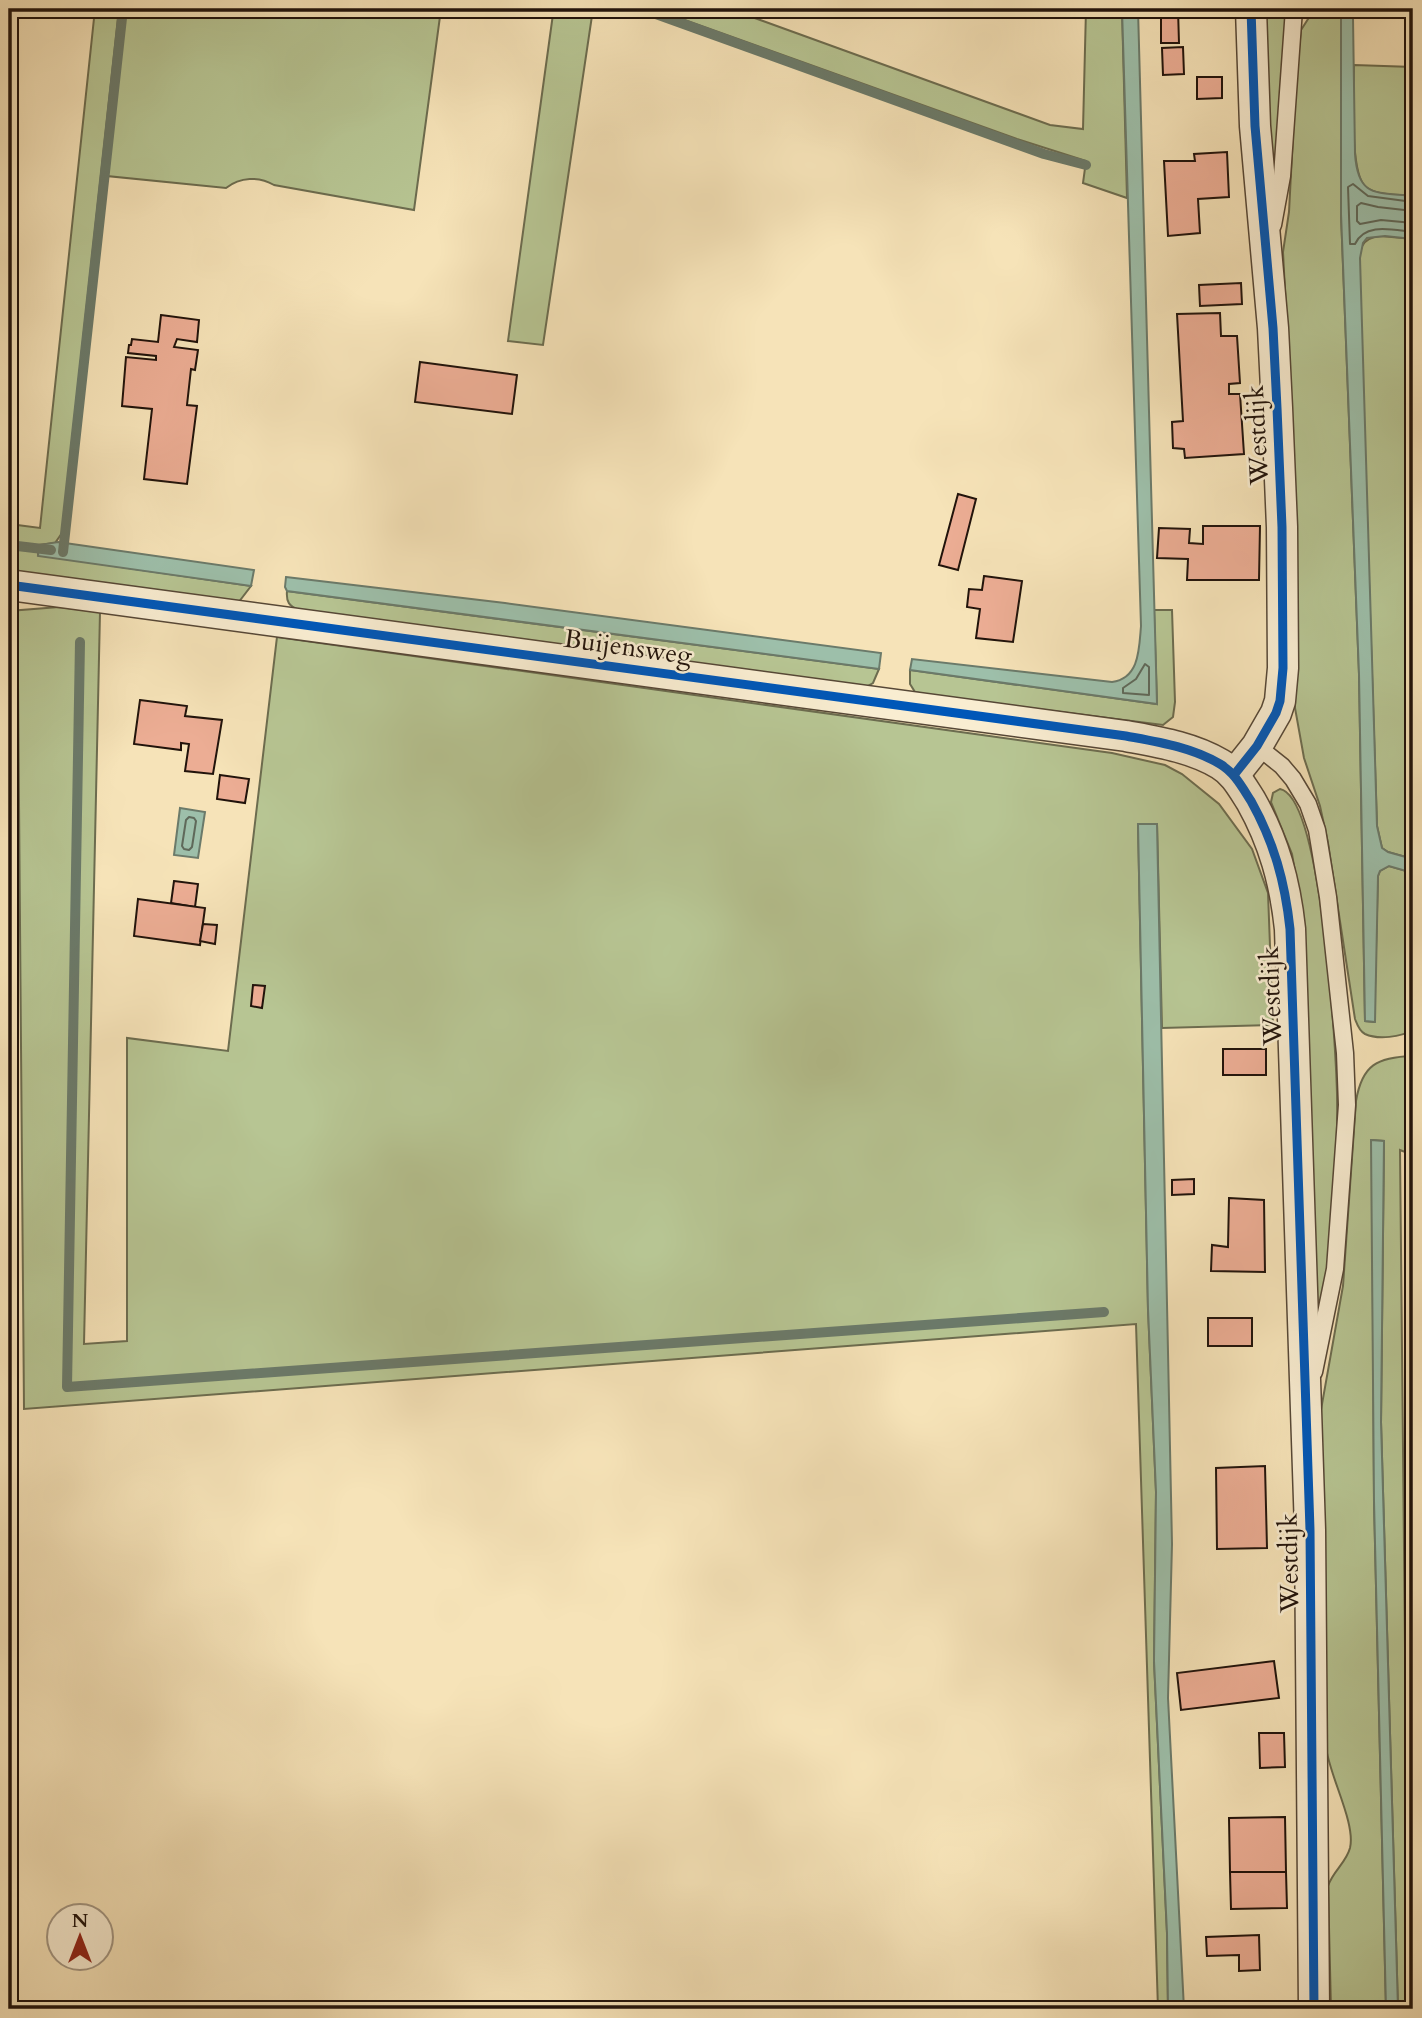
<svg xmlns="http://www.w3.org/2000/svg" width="1422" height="2018" viewBox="0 0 1422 2018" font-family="Cardo,serif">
  <rect width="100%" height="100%" fill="#f6e3b8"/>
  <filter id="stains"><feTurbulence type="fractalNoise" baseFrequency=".00286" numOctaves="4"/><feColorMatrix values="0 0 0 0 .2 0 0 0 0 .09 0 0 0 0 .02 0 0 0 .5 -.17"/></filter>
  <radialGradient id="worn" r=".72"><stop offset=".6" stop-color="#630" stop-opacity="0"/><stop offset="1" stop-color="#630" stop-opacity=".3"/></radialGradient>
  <!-- green -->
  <g fill="#b7c593" stroke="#6c6c4f" stroke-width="2">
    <polygon points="95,9 119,9 62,533 55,543 39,545 38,555 251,586 238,603 9,571 9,524 40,528"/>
    <path d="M126 9H441L414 210 274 185C259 176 240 177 226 188L107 176Z"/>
    <polygon points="513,9 593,9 543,345 508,341 553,14"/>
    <polygon points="654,9 730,9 1050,125 1083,129 1086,9 1122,9 1127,198 1083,183 1086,161 1017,139"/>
    <polygon points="1263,9 1286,9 1276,177 1272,182"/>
    <path d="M1341 13V214L1359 674 1365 1021 1374 1022 1378 876 1380 871 1389 866 1413 873V1030C1401 1037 1378 1040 1365 1034 1359 1031 1357 1024 1355 1019L1328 843 1320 806 1304 758 1295 708 1294 465 1283 252 1289 212 1296 77 1301 30 1310 16Z"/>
    <path d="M1354 65 1413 67V196C1399 194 1377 196 1366 187 1349 175 1354 88 1354 65Z"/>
    <path d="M1381 236 1413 239V859L1388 852 1382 848 1377 826 1359 278C1360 257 1355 238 1381 236Z"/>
    <path d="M287 591 879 669 873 683 866 687 299 610C289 606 286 602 287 591Z"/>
    <polygon points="59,607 100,612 84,1344 127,1341 127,1038 228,1051 277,637 1112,753 1165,765 1182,774 1219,804 1252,849 1268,893 1273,1025 1162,1028 1157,824 1138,825 1148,1309 1156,1492 1154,1661 1167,1933 1168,2009 1158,2009 1136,1324 24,1409 18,682 14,637 9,636 9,611"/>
    <polygon points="1154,610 1172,610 1175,702 1173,717 1163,725 929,695 915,692 910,684 910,670 1157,704"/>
    <path d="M1280 789C1322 797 1336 1051 1337 1094 1338 1152 1334 1211 1329 1269 1327 1291 1319 1314 1314 1336L1298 889 1292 854 1271 802 1273 793Z"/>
    <path d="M1413 1056V1155L1400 1150 1406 1747 1413 2009H1398L1381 1422 1384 1141 1372 1140 1374 1501 1386 2009H1331L1328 1886C1333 1871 1346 1863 1350 1848 1356 1823 1329 1775 1326 1747L1319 1421 1343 1286 1356 1101C1362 1065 1377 1057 1413 1056Z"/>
  </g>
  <!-- water -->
  <g fill="#9dbfaa" stroke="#6b7a6a" stroke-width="2">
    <path d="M1122 9H1138L1157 704 910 670 912 659 1112 682C1140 678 1139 648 1141 626Z"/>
    <path d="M1341 18H1353L1355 154C1358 198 1376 192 1413 196V239L1385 236 1367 238 1363 243 1360 258 1377 826 1382 848 1388 852 1413 859V873L1389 866 1380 871 1378 876 1375 1022 1365 1021 1359 674 1341 214Z"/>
    <polygon points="58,542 254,570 251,586 38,556 39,545"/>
    <polygon points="286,577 505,603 881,653 879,669 287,591 285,587"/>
    <polygon points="180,808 205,812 198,858 174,855"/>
    <polygon points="1138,824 1157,824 1172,1544 1168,1698 1184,2009 1168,2009 1167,1933 1154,1661 1156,1492 1148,1309"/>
    <polygon points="1371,1140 1384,1141 1381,1422 1398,2009 1386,2009 1374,1501"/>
  </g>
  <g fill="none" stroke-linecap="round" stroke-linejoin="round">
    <!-- shore -->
    <g stroke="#5f695a" stroke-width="2">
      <path d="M1413 202 1368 196 1353 184 1348 187 1350 244H1355C1365 222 1393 230 1413 232"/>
      <polyline points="1413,211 1378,207 1361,203 1357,206 1357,221 1360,224 1381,220 1413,223"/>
      <polygon points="1145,664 1149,667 1149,695 1123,693 1123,688 1136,679"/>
      <polygon points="189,817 194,818 196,821 192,847 189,850 184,849 182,846 186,820"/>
    </g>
    <!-- stream -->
    <g stroke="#6b7a6a" stroke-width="10">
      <polyline points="642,9 1044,154 1086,165"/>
      <polyline points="9,545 51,550"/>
      <polyline points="63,552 123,9"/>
      <polyline points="80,642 67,1387 1104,1312"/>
    </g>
  </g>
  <!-- building -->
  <g fill="#ecad94" stroke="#21130b" stroke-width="2">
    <polygon points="1161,9 1178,9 1179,43 1161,43"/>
    <polygon points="1183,47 1184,74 1163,75 1162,48"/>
    <polygon points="1197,77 1222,77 1222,98 1197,99"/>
    <polygon points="1227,152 1229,197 1198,199 1200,233 1168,236 1164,161 1195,161 1194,154"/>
    <polygon points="1241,283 1242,304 1200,306 1199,285"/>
    <polygon points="1220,313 1221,336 1237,336 1240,383 1229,384 1229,394 1240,394 1244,454 1185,458 1184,449 1173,448 1172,422 1183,421 1177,314"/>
    <polygon points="161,315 199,320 197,342 177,339 174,347 198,350 195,370 191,369 187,405 197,406 187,484 144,479 152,409 122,406 126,357 156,360 156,356 128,353 129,345 131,345 132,339 158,342"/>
    <polygon points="420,362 517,375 512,414 415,402"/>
    <polygon points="958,494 976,499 958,570 939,565"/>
    <polygon points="1203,526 1260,526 1259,580 1187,580 1188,559 1157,558 1159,528 1190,529 1189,543 1203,544"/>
    <polygon points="984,576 1022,581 1013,642 976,638 980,609 967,607 969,589 982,590"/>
    <polygon points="140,700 187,706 185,716 222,720 213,774 185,771 189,744 181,743 181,750 134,744"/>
    <polygon points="220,775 249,779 245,803 217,799"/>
    <polygon points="174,881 198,884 195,907 171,903"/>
    <polygon points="138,899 205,908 200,945 134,936"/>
    <polygon points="203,924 217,925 215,944 200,941"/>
    <polygon points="253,985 265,986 262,1008 251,1006"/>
    <rect x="1223" y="1049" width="43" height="26"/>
    <polygon points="1194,1179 1194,1194 1172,1195 1172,1180"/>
    <polygon points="1229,1198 1264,1200 1265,1272 1211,1271 1212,1245 1228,1247"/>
    <rect x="1208" y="1318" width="44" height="28"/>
    <polygon points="1265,1466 1267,1548 1217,1549 1216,1468"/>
    <polygon points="1274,1661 1279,1698 1181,1710 1177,1673"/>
    <polygon points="1259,1733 1284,1733 1285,1767 1260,1768"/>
    <polygon points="1285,1817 1286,1872 1230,1872 1229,1818"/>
    <polygon points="1230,1872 1286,1872 1287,1908 1231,1909"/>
    <polygon points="1259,1935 1260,1970 1239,1971 1239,1955 1207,1956 1206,1937"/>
  </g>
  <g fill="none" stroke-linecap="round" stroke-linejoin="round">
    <defs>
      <g id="lane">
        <polyline points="1273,225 1282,176 1294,9"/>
        <polyline points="1257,746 1282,766 1293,779 1308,804 1317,830 1328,897 1345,1053 1347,1105 1335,1269 1314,1372"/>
      </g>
      <g id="street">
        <path d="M9 585 1126 736C1158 742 1191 747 1220 764 1234 772 1242 787 1251 801 1274 842 1285 882 1290 929L1310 1530 1314 2009"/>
        <polyline points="1234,775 1257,746 1276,713 1280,701 1283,668 1282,527 1277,408 1273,328 1255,126 1251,9"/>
      </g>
    </defs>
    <!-- lane casing -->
    <use href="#lane" stroke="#564736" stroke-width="19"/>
    <!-- street casing -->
    <use href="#street" stroke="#564736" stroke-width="33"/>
    <!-- lane -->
    <use href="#lane" stroke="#f9edd1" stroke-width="16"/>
    <!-- street -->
    <use href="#street" stroke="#f9edd1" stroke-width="30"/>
    <defs>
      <g id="cycleway">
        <path d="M9 585 1126 736C1158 742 1191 747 1220 764 1234 772 1242 787 1251 801 1274 842 1285 882 1290 929L1310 1530 1314 2009"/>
        <polyline points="1234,775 1257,746 1276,713 1280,701 1283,668 1282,527 1277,408 1273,328 1255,126 1251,9"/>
      </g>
    </defs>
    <!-- cycleway casing -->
    <use href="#cycleway" stroke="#f9edd1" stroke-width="13"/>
    <!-- cycleway -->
    <use href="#cycleway" stroke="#0057b8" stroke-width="9"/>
  </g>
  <g text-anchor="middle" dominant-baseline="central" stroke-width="5" stroke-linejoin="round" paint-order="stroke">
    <!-- street labels -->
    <g font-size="26" fill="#21130b" stroke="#f9edd1">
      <text transform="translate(1257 435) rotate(-93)">Westdijk</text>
      <text transform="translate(628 647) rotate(8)">Buijensweg</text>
      <text transform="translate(1271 996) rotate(-92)">Westdijk</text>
      <text transform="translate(1289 1563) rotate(-91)">Westdijk</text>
    </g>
  </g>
  <!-- margin -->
  <rect width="1422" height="2018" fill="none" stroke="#f6e3b8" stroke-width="35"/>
  <rect x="10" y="10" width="1401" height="1997" fill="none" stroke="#21130b" stroke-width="3.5"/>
  <rect x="18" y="18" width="1387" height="1983" fill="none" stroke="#21130b" stroke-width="2"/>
  <!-- north arrow -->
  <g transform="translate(80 1937)"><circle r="33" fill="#f9edd1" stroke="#a39682" stroke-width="2"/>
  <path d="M0-5L12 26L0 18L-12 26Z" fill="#8f2418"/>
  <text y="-10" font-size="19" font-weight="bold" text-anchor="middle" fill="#21130b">N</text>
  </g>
  <rect width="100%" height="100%" filter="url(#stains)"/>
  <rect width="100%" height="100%" fill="url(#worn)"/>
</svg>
